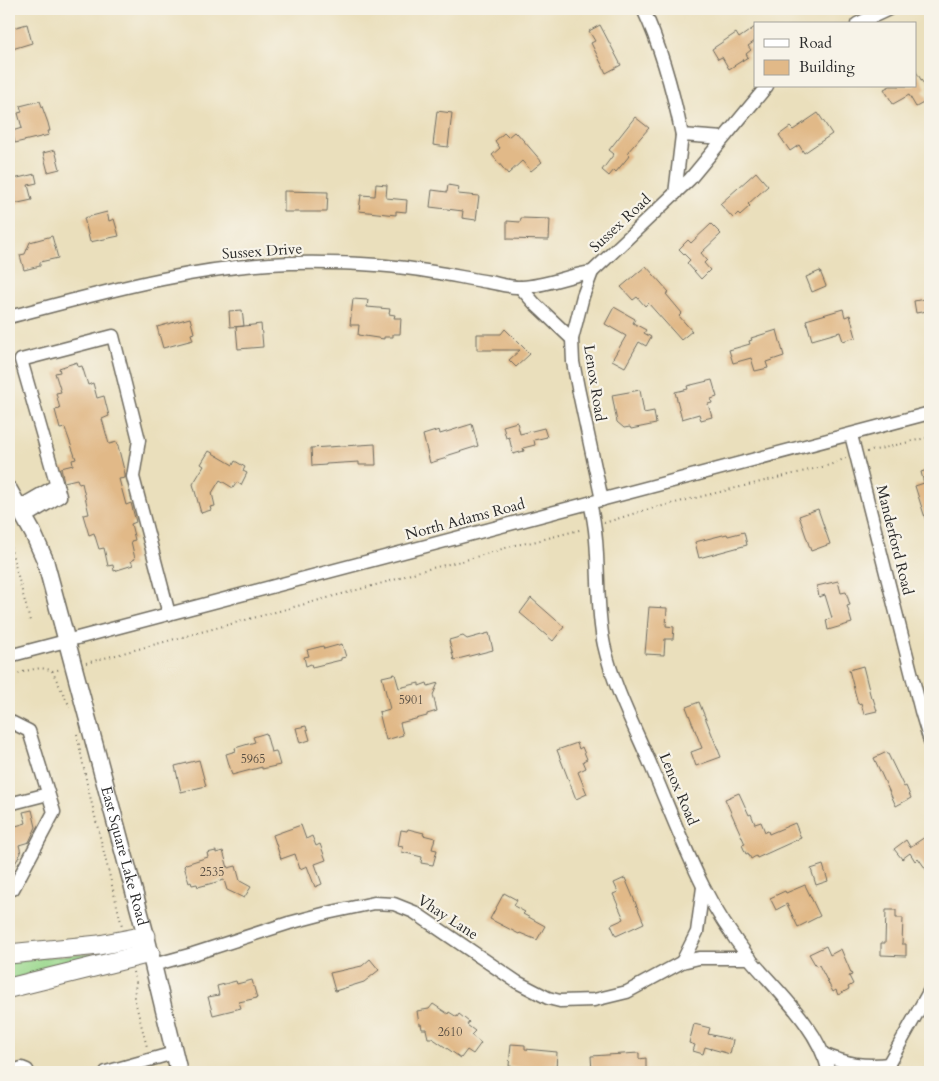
<svg xmlns="http://www.w3.org/2000/svg" width="939" height="1081" viewBox="0 0 939 1081" font-family="Cardo,serif">
  <rect width="100%" height="100%" fill="#f7f3e8"/>
  <filter id="ink" filterUnits="userSpaceOnUse"><feTurbulence type="fractalNoise" baseFrequency=".02" numOctaves="2"/><feDisplacementMap in="SourceGraphic" scale="10" xChannelSelector="R" yChannelSelector="G"/><feConvolveMatrix kernelMatrix="1 2 1 2 8 2 1 2 1" color-interpolation-filters="sRGB"/></filter>
  <filter id="wash" filterUnits="userSpaceOnUse"><feTurbulence type="fractalNoise" baseFrequency=".0096" numOctaves="4" result="noise"/><feDisplacementMap in="SourceGraphic" scale="20" xChannelSelector="R" yChannelSelector="G"/><feGaussianBlur stdDeviation="1.12" result="paint"/><feColorMatrix in="noise" values="0 0 0 0 0 0 0 0 0 0 0 0 0 0 0 0 0 1.4 0 .05"/><feComposite in="paint" operator="in"/></filter>
  <g filter="url(#wash)">
    <rect width="100%" height="100%" fill="#eadfbc"/>
    <!-- green -->
    <polygon fill="#9ad88d" stroke="#62825c" points="77,954 109,954 39,971 9,981 9,961"/>
    <g id="blocks">
      <!-- building -->
      <g fill="#e1b988">
        <polygon points="27,24 32,43 9,50 9,29"/>
        <polygon points="600,25 621,65 606,73 591,43 595,41 589,31"/>
        <polygon points="755,27 755,41 748,46 751,50 746,54 748,57 729,69 722,57 718,59 712,49 736,33 739,38"/>
        <polygon points="915,70 925,86 926,89 923,91 929,100 916,107 909,95 893,104 884,89 890,86 915,86"/>
        <polygon points="40,101 48,123 50,131 48,131 49,135 15,143 12,131 22,128 18,113 22,112 20,106"/>
        <polygon points="437,111 452,113 448,147 433,145"/>
        <polygon points="818,113 832,134 804,153 799,145 790,151 779,135 790,127 793,130"/>
        <polygon points="635,117 649,128 627,153 630,155 616,172 614,170 609,176 602,170 614,154 609,150"/>
        <polygon points="514,132 516,134 517,133 542,162 531,171 522,161 508,174 492,155 500,148 495,141 504,133 508,137"/>
        <polygon points="55,150 60,169 48,172 43,153"/>
        <polygon points="756,172 768,186 748,204 750,206 740,215 738,213 733,218 720,204"/>
        <polygon points="35,174 37,183 28,185 32,200 9,205 9,180"/>
        <polygon points="376,184 387,185 386,198 407,200 406,212 396,211 396,215 359,211 361,195 375,196"/>
        <polygon points="448,185 459,187 458,194 479,196 476,220 462,218 463,211 430,207 432,190 447,192"/>
        <polygon points="284,191 328,192 327,212 284,212"/>
        <polygon points="107,212 109,221 114,219 119,236 90,242 84,218"/>
        <polygon points="521,218 550,219 549,240 507,239 507,221 520,222"/>
        <polygon points="711,224 721,234 701,253 707,260 704,263 710,270 701,279 687,263 690,260 679,249 688,240 691,243"/>
        <polygon points="52,236 58,258 40,262 40,266 24,270 20,255 25,254 30,242"/>
        <polygon points="646,266 669,292 666,294 682,313 679,316 692,331 681,340 648,303 645,306 637,297 633,300 621,287"/>
        <polygon points="820,271 826,286 812,292 806,277"/>
        <polygon points="353,299 368,300 367,307 390,309 389,314 395,315 394,318 401,318 400,334 393,334 393,337 384,337 384,339 358,335 359,325 350,325"/>
        <polygon points="925,299 927,311 916,313 914,301"/>
        <polygon points="614,307 635,319 633,323 646,330 644,333 651,337 646,346 639,342 625,367 612,360 626,336 605,324"/>
        <polygon points="843,309 845,317 850,315 856,337 843,341 840,332 812,340 806,320"/>
        <polygon points="242,310 244,326 230,327 229,311"/>
        <polygon points="190,318 194,333 191,334 193,340 163,348 157,327"/>
        <polygon points="261,324 263,347 238,349 236,327"/>
        <polygon points="505,329 530,354 516,367 509,360 520,350 477,350 477,334 501,334"/>
        <polygon points="777,330 784,356 766,362 768,368 755,371 751,358 733,363 729,350 750,344 749,341 752,340 751,338"/>
        <polygon points="77,362 78,367 82,366 88,385 93,383 97,398 104,396 109,416 102,419 109,444 117,442 125,474 125,478 119,479 126,505 131,503 136,522 131,524 135,540 131,541 135,559 131,561 133,565 114,571 113,565 108,566 104,548 99,549 94,533 89,535 83,515 89,514 82,483 79,484 77,479 64,482 61,468 73,465 72,460 76,459 65,428 60,429 55,410 60,409 56,393 61,392 55,373 60,372 59,368"/>
        <polygon points="712,380 717,397 711,399 712,403 708,404 712,417 701,420 699,414 682,419 675,392 688,389 687,386"/>
        <polygon points="640,390 644,413 654,411 656,424 631,429 630,427 624,428 617,422 612,395"/>
        <polygon points="517,422 520,434 544,428 547,437 534,440 535,445 523,448 524,451 513,454 509,437 506,438 503,426"/>
        <polygon points="472,424 478,446 446,456 447,458 430,463 423,435 439,430 440,434"/>
        <polygon points="375,444 376,465 359,465 359,462 326,464 326,465 312,466 311,448"/>
        <polygon points="209,451 233,465 235,461 245,467 243,471 247,473 241,485 237,482 233,488 220,480 212,493 215,506 210,507 211,510 201,513 193,484 204,466 201,464"/>
        <polygon points="930,469 930,524 927,524 915,486 924,483 921,472"/>
        <polygon points="818,509 830,544 811,551 799,516"/>
        <polygon points="744,532 747,545 699,558 695,542 727,534 728,536"/>
        <polygon points="838,581 841,593 846,592 850,605 847,606 852,623 828,630 826,620 832,618 825,595 819,597 817,586"/>
        <polygon points="531,598 564,627 553,641 520,613"/>
        <polygon points="649,607 667,608 666,626 674,627 673,639 665,639 664,655 645,654"/>
        <polygon points="489,633 493,650 454,660 449,640 463,636 467,639"/>
        <polygon points="342,644 346,657 341,658 341,660 312,667 311,664 306,666 304,657 309,656 307,650 323,646 324,649"/>
        <polygon points="863,666 871,698 873,698 877,711 864,714 861,703 858,704 849,670"/>
        <polygon points="395,674 399,688 419,683 419,686 427,683 428,686 438,683 433,695 437,711 427,714 427,716 400,723 403,735 386,740 379,712 390,709 382,677"/>
        <polygon points="699,702 721,757 696,766 691,752 702,748 686,707"/>
        <polygon points="306,726 310,740 300,743 296,728"/>
        <polygon points="266,733 271,752 276,751 280,765 262,769 262,767 232,775 226,754 236,751 235,748 255,742 253,737"/>
        <polygon points="577,743 579,749 582,747 587,759 583,761 586,768 578,772 587,794 576,799 557,750"/>
        <polygon points="887,752 904,787 906,786 911,798 896,806 874,758"/>
        <polygon points="199,760 206,786 181,792 175,766"/>
        <polygon points="739,793 749,815 751,814 755,824 761,822 765,832 768,831 769,834 795,823 801,838 757,858 756,856 751,859 748,853 746,854 742,845 745,844 725,799"/>
        <polygon points="32,810 36,827 29,842 19,845 21,853 9,874 9,828 26,823 23,812"/>
        <polygon points="301,825 306,839 312,836 316,846 320,844 326,860 315,864 322,884 315,887 307,866 300,869 295,854 281,859 273,835"/>
        <polygon points="408,829 424,833 423,835 435,838 432,849 437,850 433,865 421,863 422,857 402,852 403,847 398,846 401,830 407,831"/>
        <polygon points="925,837 930,845 930,875 918,858 915,861 910,853 902,859 894,849 906,840 910,847"/>
        <polygon points="216,851 216,853 223,851 228,868 236,866 240,881 251,887 244,898 227,890 224,880 198,887 197,884 192,885 191,882 189,883 184,866 186,864 208,857 207,853"/>
        <polygon points="823,865 828,881 816,885 811,869"/>
        <polygon points="625,878 644,923 616,936 611,925 624,919 613,894 618,892 614,883"/>
        <polygon points="805,885 820,916 798,927 787,904 776,910 770,898 785,891 786,893"/>
        <polygon points="504,893 517,900 514,906 525,912 523,914 545,926 537,940 520,933 519,934 490,919"/>
        <polygon points="886,910 896,910 896,918 903,918 902,944 906,944 906,956 881,955 881,943 885,943"/>
        <polygon points="826,946 830,955 841,949 852,975 849,976 853,984 848,987 849,989 838,995 836,990 833,992 819,965 816,966 809,954"/>
        <polygon points="370,959 379,970 364,982 335,991 330,973 362,966"/>
        <polygon points="252,980 257,998 239,1002 241,1008 213,1015 208,997 219,995 217,986 236,981 237,984"/>
        <polygon points="433,1004 448,1014 449,1012 457,1017 459,1014 469,1022 467,1025 475,1031 471,1035 481,1043 473,1054 467,1050 461,1058 432,1038 428,1038 426,1029 422,1029 421,1024 419,1024 417,1011 429,1009"/>
        <polygon points="694,1024 710,1028 708,1034 733,1040 730,1054 705,1047 703,1054 693,1051 695,1045 689,1043"/>
        <polygon points="511,1044 525,1045 525,1049 557,1052 556,1070 509,1066"/>
        <polygon points="639,1053 639,1059 646,1058 646,1072 625,1072 625,1071 592,1072 591,1056"/>
      </g>
    </g>
  </g>
  <g filter="url(#ink)">
    <use href="#blocks" fill-opacity="0" stroke="#6e6a5e" stroke-width="1"/>
    <g fill="none" stroke-linecap="round" stroke-linejoin="round">
      <defs>
        <g id="minor">
          <path d="M643 9C662 49 673 91 682 135L723 138"/>
          <polyline points="857,24 889,9"/>
          <polyline points="675,194 682,135"/>
          <polyline points="592,272 583,296 572,339 573,362 578,388 602,500"/>
          <polyline points="520,287 535,304 572,339"/>
          <path d="M9 317C101 293 194 266 290 263 337 262 387 264 433 272 452 275 470 279 489 282 500 284 512 288 522 287 546 286 569 275 592 272L690 179 767 86"/>
          <polyline points="851,435 921,711 930,741"/>
          <path d="M590 503C602 549 594 598 604 645 613 685 633 724 649 761 667 803 683 846 703 886 716 912 732 936 750 959 779 993 818 1027 829 1072"/>
          <polyline points="19,507 57,485"/>
          <polyline points="25,517 60,496 21,360 113,336 139,440 133,477 169,614"/>
          <polyline points="9,656 930,413"/>
          <polyline points="9,721 29,731 54,812 13,889 9,890"/>
          <polyline points="9,804 48,794"/>
          <polyline points="682,962 697,932 703,887"/>
          <polyline points="153,965 193,954 289,923 327,913 374,903 394,904 414,912 517,982 548,998 560,1001 594,1000 627,992 682,962 699,958 750,958"/>
          <path d="M823 1054C846 1064 865 1067 889 1064"/>
          <polyline points="9,1072 22,1068 27,1070 28,1072"/>
          <polyline points="106,1072 174,1053"/>
          <polyline points="884,1072 930,990"/>
        </g>
        <g id="major">
          <path id="s1" d="M9 490 33 533 45 560 146 936 179 1072"/>
        </g>
        <g id="highway">
          <polyline points="9,954 99,945 146,936"/>
          <polyline points="9,988 150,953"/>
        </g>
      </defs>
      <!-- minor casing -->
      <use href="#minor" stroke="#6e6a5e" stroke-width="15"/>
      <!-- major casing -->
      <use href="#major" stroke="#6e6a5e" stroke-width="19"/>
      <!-- highway casing -->
      <use href="#highway" stroke="#6e6a5e" stroke-width="21"/>
      <!-- path -->
      <g stroke="#6e6a5e" stroke-width="2" stroke-dasharray="1 4" stroke-linecap="butt">
        <polyline points="867,452 930,437"/>
        <polyline points="604,523 642,511 830,465 846,458"/>
        <polyline points="9,542 30,621"/>
        <polyline points="86,663 394,580 416,572 469,559 515,545 533,542 583,529"/>
        <polyline points="52,671 70,707"/>
        <path d="M9 677C21 673 40 664 52 671L62 669"/>
        <polyline points="77,734 87,784 122,926"/>
        <polyline points="133,972 136,982 134,997 147,1047"/>
      </g>
      <!-- minor -->
      <use href="#minor" stroke="#fff" stroke-width="12"/>
      <!-- major -->
      <use href="#major" stroke="#fff" stroke-width="16"/>
      <!-- highway -->
      <use href="#highway" stroke="#fff" stroke-width="19"/>
    </g>
  </g>
  <g text-anchor="middle" dominant-baseline="central" stroke-width="4.5" stroke-linejoin="round" paint-order="stroke">
    <!-- number labels -->
    <g font-size="12" fill="#584e42">
      <text x="411" y="700">5901</text>
      <text x="253" y="759">5965</text>
      <text x="212" y="872">2535</text>
      <text x="450" y="1032">2610</text>
    </g>
    <!-- street labels -->
    <g font-size="15" fill="#2b2b2b" stroke="#f7f3e8">
      <text transform="translate(620 223) rotate(-43)">Sussex Road</text>
      <text transform="translate(262 251) rotate(-4)">Sussex Drive</text>
      <text transform="translate(595 383) rotate(81)">Lenox Road</text>
      <text transform="translate(465 519) rotate(-15)">North Adams Road</text>
      <text transform="translate(895 540) rotate(76)">Manderford Road</text>
      <text transform="translate(679 789) rotate(67)">Lenox Road</text>
      <text stroke="none"><textPath href="#s1" startOffset="385">East Square Lake Road</textPath></text>
      <text transform="translate(448 917) rotate(33)">Vhay Lane</text>
    </g>
  </g>
  <!-- margin -->
  <rect width="939" height="1081" fill="none" stroke="#f7f3e8" stroke-width="30"/>
  <!-- legend -->
  <rect x="754" y="22" width="162" height="65" fill="#f7f3e8" stroke="#a5a39c"/>
  <rect x="764" y="39" width="25" height="8" fill="#ffffff" stroke="#a5a39c"/>
  <text x="799" y="48" font-size="15" fill="#2b2b2b">Road</text>
  <rect x="764" y="60" width="25" height="15" fill="#e1b988" stroke="#a5a39c"/>
  <text x="799" y="72" font-size="15" fill="#2b2b2b">Building</text>
</svg>
